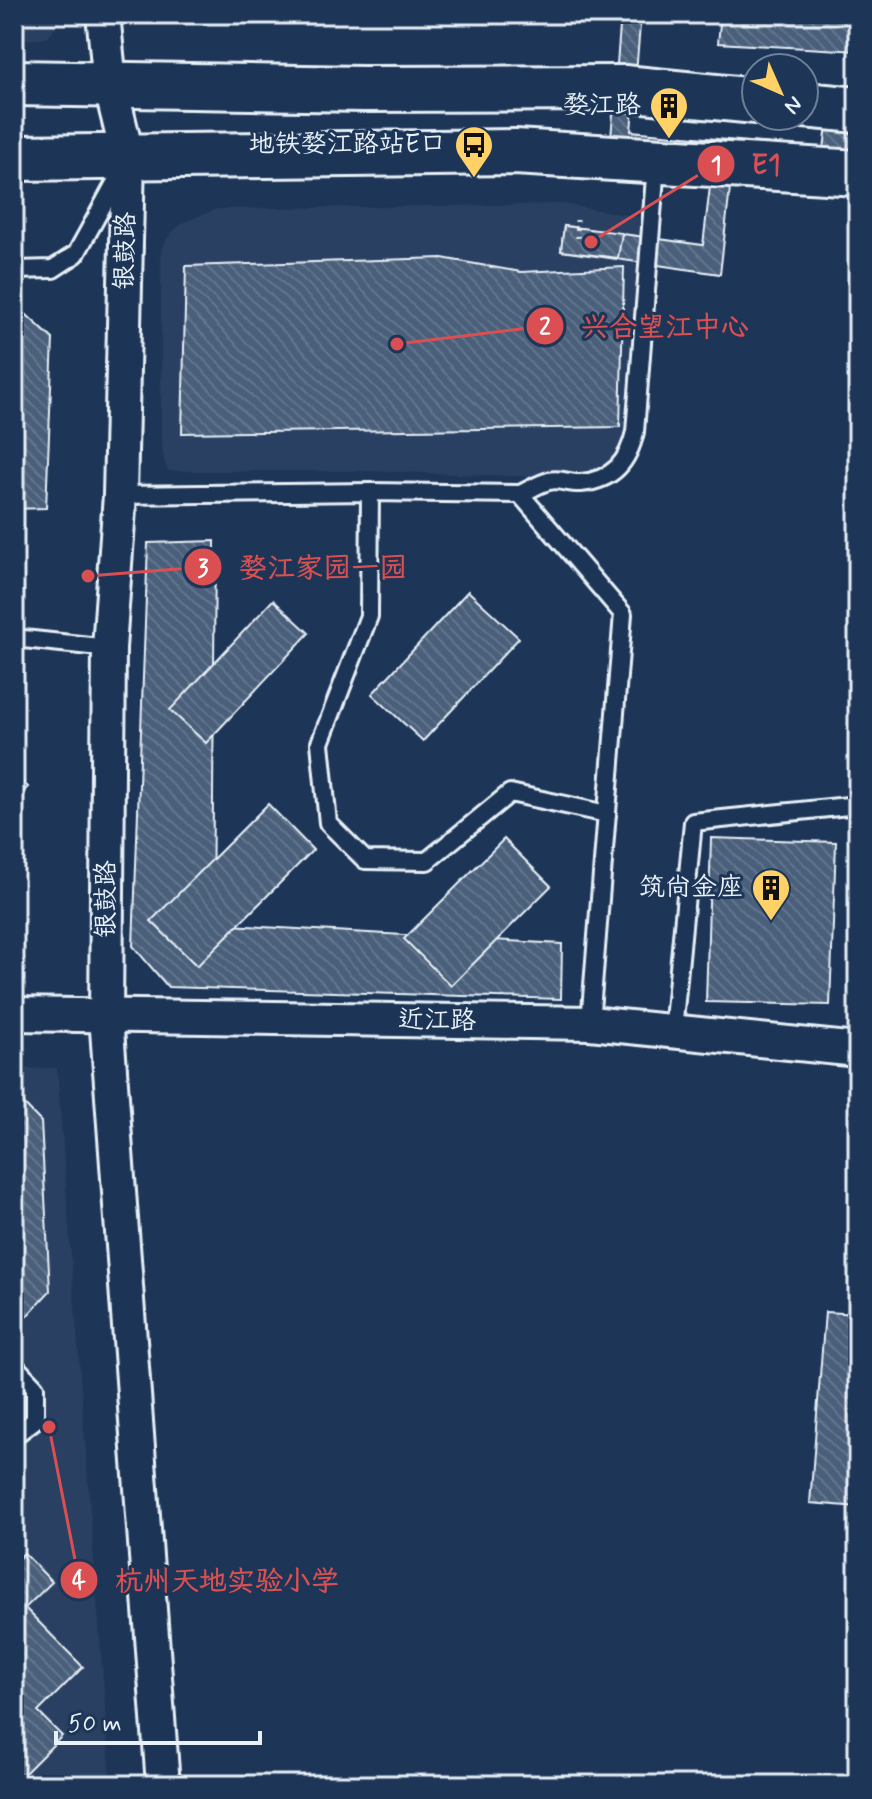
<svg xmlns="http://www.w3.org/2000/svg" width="872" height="1799" viewBox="0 0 872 1799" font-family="Mynerve,'LXGW WenKai TC',sans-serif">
  <defs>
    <pattern id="building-back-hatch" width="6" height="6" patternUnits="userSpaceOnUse" patternTransform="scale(2)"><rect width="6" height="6" fill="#495e7a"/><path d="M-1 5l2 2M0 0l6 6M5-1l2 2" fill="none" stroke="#63768e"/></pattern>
  </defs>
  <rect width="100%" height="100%" fill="#1d3557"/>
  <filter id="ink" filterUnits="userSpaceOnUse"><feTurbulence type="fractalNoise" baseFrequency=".0125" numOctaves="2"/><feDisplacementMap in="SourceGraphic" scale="16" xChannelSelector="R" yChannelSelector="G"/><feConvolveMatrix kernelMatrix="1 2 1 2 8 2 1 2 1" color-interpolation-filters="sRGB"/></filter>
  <g filter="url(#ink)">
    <!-- built -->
    <g fill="#2a4162">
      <polygon points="14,14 66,14 47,38 14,41"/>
      <polygon points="564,204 643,218 625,441 610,465 595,474 569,478 369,471 168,471 164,460 161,440 161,249 171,233 184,222 217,209"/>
      <polygon points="57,1068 111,1785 14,1785 14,1069"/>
    </g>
    <!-- building -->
    <g fill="url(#building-back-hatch)" stroke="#e8f1f8" stroke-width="2">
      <polygon points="621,14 641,14 631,131 824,149 829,110 858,113 858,175 733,163 720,274 561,251 564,226 703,245 713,161 610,151"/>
      <polygon points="721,14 858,14 858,51 718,43"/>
      <polygon points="564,226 622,233 618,258 561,251"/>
      <polygon points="442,258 521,272 624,267 620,427 182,433 186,266"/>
      <polygon points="14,306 17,306 53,339 46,508 14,509"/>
      <polygon points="215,541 212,924 562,944 561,999 168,987 133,946 148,543"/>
      <polygon points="468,591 519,638 423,741 372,694"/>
      <polygon points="273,600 309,633 206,743 170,710"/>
      <polygon points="14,773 28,787 14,801"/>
      <polygon points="268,804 313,850 197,966 151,921"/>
      <polygon points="711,838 836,842 830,1005 706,1002"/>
      <polygon points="504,839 551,886 451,986 404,939"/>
      <polygon points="14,1094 41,1122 50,1291 14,1330"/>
      <polygon points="825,1312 858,1314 858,1507 810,1503"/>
      <polygon points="24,1553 52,1582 25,1608 83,1667 38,1712 62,1736 14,1784 14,1563"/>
    </g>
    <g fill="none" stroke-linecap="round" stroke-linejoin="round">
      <defs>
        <g id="service">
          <polyline points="14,270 53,269 76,254 120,174"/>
          <polyline points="370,492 369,616 320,743 328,823 365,860 427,861 510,793 607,814"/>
          <path d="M520 494C529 490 540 483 549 481 559 478 570 484 581 483 613 480 628 462 635 432L656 164"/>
          <polyline points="120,495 370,492 520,494 623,614 590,1023"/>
          <polyline points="14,638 109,648"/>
          <polyline points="673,1031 693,822 858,805"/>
          <polyline points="14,1365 35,1387 35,1420 14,1436"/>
        </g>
        <g id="minor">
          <polyline points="103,14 110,84 128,158 120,495 109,648 106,1016 163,1785"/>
          <polyline points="14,1014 590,1023 858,1050"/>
        </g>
        <g id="secondary">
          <polyline points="14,83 363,89 624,88 756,101"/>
          <polyline points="804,105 858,110"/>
          <polyline points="14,158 515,152 858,173"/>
        </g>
      </defs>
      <!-- service casing -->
      <use href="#service" stroke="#e8f1f8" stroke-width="22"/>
      <!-- minor casing -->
      <use href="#minor" stroke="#e8f1f8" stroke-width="38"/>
      <!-- secondary casing -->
      <use href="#secondary" stroke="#e8f1f8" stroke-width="50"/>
      <!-- path -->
      <polyline stroke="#e8f1f8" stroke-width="5" stroke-dasharray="2 6" stroke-linecap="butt" points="577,220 578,240"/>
      <!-- service -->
      <use href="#service" stroke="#1d3557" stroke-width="16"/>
      <!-- minor -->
      <use href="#minor" stroke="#1d3557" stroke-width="32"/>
      <!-- secondary -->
      <use href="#secondary" stroke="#1d3557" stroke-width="44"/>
    </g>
  </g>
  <!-- icons -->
  <defs>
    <symbol id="building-pin" viewBox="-11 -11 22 30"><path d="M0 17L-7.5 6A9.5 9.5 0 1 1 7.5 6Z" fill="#ffd166" stroke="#1d3557"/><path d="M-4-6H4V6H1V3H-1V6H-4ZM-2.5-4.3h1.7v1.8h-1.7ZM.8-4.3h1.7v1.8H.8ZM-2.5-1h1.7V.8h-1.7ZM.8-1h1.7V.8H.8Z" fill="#111"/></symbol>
    <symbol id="bus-pin" viewBox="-11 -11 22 30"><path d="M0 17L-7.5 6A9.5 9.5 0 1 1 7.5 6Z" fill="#ffd166" stroke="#1d3557"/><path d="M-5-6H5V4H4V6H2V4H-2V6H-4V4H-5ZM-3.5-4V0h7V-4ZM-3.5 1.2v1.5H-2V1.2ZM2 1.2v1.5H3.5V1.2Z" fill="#111"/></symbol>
  </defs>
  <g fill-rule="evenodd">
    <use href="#building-pin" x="647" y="84" width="44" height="60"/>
    <use href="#bus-pin" x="452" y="123" width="44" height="60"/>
    <use href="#building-pin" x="749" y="866" width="44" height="60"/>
  </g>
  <g text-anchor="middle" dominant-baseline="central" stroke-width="6" stroke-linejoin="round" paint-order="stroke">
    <!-- poi labels -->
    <g font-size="26" fill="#e8f1f8" stroke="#1d3557" text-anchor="end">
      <text x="641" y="106">婺江路</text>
      <text x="446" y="145">地铁婺江路站E口</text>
      <text x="743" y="888">筑尚金座</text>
    </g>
    <!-- street labels -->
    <g font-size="26" fill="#e8f1f8" stroke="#1d3557">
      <text transform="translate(126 251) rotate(-89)">银鼓路</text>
      <text transform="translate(107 899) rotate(-90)">银鼓路</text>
      <text transform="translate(437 1021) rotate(1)">近江路</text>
    </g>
  </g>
  <!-- callouts -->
  <path fill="none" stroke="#da5052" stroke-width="3" d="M591 242L716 164M397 344L545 326M88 576L203 567M49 1427L79 1580"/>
  <g fill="#da5052" stroke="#1d3557" stroke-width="3">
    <circle cx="591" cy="242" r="8"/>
    <circle cx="397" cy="344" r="8"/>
    <circle cx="88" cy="576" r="8"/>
    <circle cx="49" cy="1427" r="8"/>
    <circle cx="716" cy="164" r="20"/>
    <circle cx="545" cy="326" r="20"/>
    <circle cx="203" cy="567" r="20"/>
    <circle cx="79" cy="1580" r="20"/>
  </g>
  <g font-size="24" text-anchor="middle" font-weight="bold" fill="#fff">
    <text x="716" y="173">1</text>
    <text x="545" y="334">2</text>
    <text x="203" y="576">3</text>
    <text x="79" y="1588">4</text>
  </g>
  <g font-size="28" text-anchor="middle" font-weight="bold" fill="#da5052" stroke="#1d3557" stroke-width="6" stroke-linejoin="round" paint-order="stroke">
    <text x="766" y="174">E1</text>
    <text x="665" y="336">兴合望江中心</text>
    <text x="323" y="577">婺江家园一园</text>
    <text x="227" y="1590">杭州天地实验小学</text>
  </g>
  <!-- margin -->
  <rect width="872" height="1799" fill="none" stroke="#1d3557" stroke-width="48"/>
  <rect x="24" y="24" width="824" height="1751" fill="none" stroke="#e8f1f8" stroke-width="3" filter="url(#ink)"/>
  <!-- north arrow -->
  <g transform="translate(780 92) rotate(135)"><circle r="38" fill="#1d3557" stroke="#6e8097" stroke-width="2"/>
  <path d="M0-6L14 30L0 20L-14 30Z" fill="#ffd166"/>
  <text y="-12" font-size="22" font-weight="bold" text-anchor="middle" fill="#e8f1f8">N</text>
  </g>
  <!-- scale -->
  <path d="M56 1731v12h204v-12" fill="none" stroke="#e8f1f8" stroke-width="4"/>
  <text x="68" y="1731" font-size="24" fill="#e8f1f8" stroke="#1d3557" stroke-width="6" paint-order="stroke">50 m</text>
</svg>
